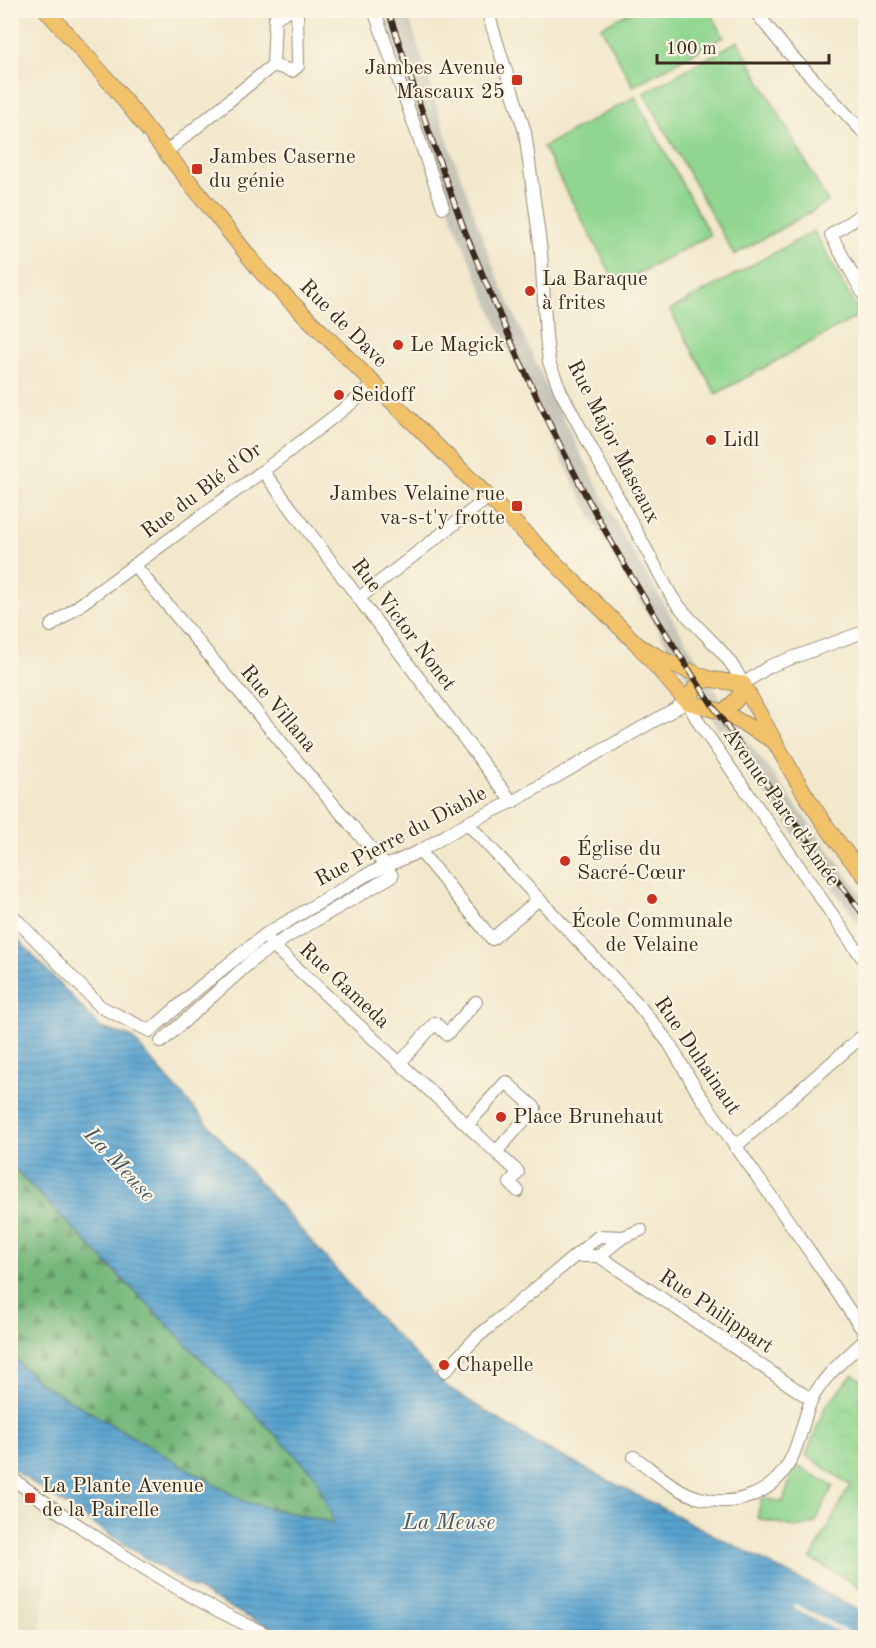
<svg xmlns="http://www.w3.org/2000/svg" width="876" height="1648" viewBox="0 0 876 1648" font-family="'Old Standard TT',serif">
  <defs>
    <pattern id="forest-firs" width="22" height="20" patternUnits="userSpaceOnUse" patternTransform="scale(1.5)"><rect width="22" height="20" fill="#74b77a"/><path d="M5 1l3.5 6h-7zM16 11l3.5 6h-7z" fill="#609563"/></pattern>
    <pattern id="park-crowns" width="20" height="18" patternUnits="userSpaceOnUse" patternTransform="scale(1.5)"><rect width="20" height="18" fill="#90d690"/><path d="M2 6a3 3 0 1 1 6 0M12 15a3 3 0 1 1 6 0" fill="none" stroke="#7db87c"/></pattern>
    <pattern id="water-rules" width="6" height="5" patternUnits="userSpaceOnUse" patternTransform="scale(1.5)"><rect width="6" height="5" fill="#57a2cf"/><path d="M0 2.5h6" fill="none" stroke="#4984a7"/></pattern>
  </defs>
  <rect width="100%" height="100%" fill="#fcf5e5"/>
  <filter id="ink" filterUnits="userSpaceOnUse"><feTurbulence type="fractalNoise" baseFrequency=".0167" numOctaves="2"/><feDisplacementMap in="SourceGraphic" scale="12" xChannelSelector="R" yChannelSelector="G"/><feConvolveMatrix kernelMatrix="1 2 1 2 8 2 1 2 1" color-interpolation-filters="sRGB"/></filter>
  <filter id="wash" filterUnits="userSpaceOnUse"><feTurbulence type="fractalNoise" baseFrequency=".008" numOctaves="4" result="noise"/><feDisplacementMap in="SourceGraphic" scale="24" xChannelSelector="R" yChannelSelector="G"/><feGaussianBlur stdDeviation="1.35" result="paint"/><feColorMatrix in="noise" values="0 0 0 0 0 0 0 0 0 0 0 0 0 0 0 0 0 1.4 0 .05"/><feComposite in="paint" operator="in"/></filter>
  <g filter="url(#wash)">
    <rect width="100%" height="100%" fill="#f2e8cc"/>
    <!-- built -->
    <polygon fill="#e3dbba" points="10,1485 66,1523 53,1541 39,1637 11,1637"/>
    <!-- railway -->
    <polygon fill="#c6c5b8" points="381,11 407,11 449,144 496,274 545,383 627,543 739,729 865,899 865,932 715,724 692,685 614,559 571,477 502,336 455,225"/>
    <!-- forest -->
    <polygon fill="url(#forest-firs)" stroke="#58704c" stroke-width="1.5" points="10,1165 315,1475 335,1523 245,1502 40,1383 11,1354"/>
    <!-- park -->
    <polygon fill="url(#park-crowns)" stroke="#668057" stroke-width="1.5" points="853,1374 865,1383 865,1590 811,1559 850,1485 806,1455 825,1407"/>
    <!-- pitch -->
    <g fill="#90d690" stroke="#668057" stroke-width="1.5">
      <polygon points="632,11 710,11 724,37 633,86 601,27"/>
      <polygon points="738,41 828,202 734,255 644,93"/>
      <polygon points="635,97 710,235 617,285 543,147"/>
      <polygon points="814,231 860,315 716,394 670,310"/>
      <polygon points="795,1465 833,1486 815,1523 797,1528 757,1518 762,1498 783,1502"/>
    </g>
    <!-- water -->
    <path fill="url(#water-rules)" stroke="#496676" stroke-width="1.5" d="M11 932 101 1028 131 1037 377 1316 446 1386 536 1443 865 1613V1637H290C190 1593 101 1529 11 1468L10 1354 40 1383 245 1502 334 1523 315 1475 11 1165Z"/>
    <!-- pier -->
    <polygon fill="#f2e8cc" points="795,1604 859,1637 850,1637 793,1608"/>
  </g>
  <g filter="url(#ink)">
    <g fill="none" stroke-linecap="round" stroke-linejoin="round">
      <defs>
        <g id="minor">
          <polyline points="374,10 443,207"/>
          <path d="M487 10 525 132 541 251 546 336 549 362 561 392 672 597C695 630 726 647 743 684L770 666 866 631"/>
          <polyline points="754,10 787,51 866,135"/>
          <polyline points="273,65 292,71 298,66 297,10"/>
          <polyline points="166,152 273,65 275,18 289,10"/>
          <polyline points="866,211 831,235 866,299"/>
          <polyline points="263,471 512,802"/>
          <polyline points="135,566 306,772 386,866 392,876 287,937 255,958 161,1042"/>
          <polyline points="359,598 489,497"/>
          <polyline points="51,626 263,471 375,385"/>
          <polyline points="467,823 636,1002 669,1043 697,1091 808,1249 866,1335"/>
          <polyline points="420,851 492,939 539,899"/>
          <polyline points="10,913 101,1007 150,1031 200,987 266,934 366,875 420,851 467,823 512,802 687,702 701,726 866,963"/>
          <polyline points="269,940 274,947 467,1125 496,1152 535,1108 506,1082 467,1125"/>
          <polyline points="400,1063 435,1023 447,1034 476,1002"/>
          <polyline points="735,1147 860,1038 866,1036"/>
          <polyline points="496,1152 518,1172 510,1183 518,1191"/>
          <polyline points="575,1256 599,1256 812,1400"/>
          <polyline points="599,1256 623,1237"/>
          <polyline points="445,1371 476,1338 599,1236 623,1237 641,1230"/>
          <path d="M634 1457C654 1471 676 1492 700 1498 735 1508 773 1494 790 1461 800 1442 803 1420 811 1401 823 1376 847 1357 866 1339"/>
          <path d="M10 1477C94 1538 180 1596 275 1638"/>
        </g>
        <g id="major">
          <polyline points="46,10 113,86 262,273 637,644 687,702 723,712 774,741"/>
          <polyline points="644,649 670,663 709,679 743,684"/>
          <path d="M743 684C781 753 813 817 866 877"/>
          <path d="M687 702C692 690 697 684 709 679"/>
          <path d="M723 712C734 703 740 698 743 684"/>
        </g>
      </defs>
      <!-- minor casing -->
      <use href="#minor" stroke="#968975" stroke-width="14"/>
      <!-- major casing -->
      <use href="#major" stroke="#968975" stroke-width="17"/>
      <!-- minor -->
      <use href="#minor" stroke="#fff" stroke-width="12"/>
      <!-- major -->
      <use href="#major" stroke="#f2c26a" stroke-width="15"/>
      <defs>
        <path id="rail" d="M388 10C412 81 435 152 461 221 496 311 536 400 581 486 661 639 761 780 866 918"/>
      </defs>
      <!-- rail casing -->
      <use href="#rail" stroke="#3b2a1e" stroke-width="6"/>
      <!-- rail -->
      <use href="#rail" stroke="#fcf5e5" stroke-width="4" stroke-dasharray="11" stroke-linecap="butt"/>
    </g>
  </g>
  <!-- markers -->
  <g fill="#c8321e" stroke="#fcf5e5" stroke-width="2">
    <rect x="511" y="74" width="12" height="12" rx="3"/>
    <rect x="191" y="163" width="12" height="12" rx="3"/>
    <circle cx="530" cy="291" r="6"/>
    <circle cx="398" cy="345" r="6"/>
    <circle cx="339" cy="395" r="6"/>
    <circle cx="711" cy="440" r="6"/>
    <rect x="511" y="500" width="12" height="12" rx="3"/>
    <circle cx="565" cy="861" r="6"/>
    <circle cx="652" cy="899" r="6"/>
    <circle cx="501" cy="1117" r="6"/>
    <circle cx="444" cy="1365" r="6"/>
    <rect x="24" y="1492" width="12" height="12" rx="3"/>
  </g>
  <g text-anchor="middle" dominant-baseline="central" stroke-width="4.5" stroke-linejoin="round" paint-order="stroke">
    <!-- poi labels -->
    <g font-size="21" fill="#3b2a1e" stroke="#fcf5e5" text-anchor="start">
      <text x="505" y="68" text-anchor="end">Jambes Avenue<tspan x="505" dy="24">Mascaux 25</tspan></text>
      <text x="209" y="157">Jambes Caserne<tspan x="209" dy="24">du génie</tspan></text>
      <text x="542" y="279">La Baraque<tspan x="542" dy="24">à frites</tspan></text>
      <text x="410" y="345">Le Magick</text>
      <text x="351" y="395">Seidoff</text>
      <text x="723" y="440">Lidl</text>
      <text x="505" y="494" text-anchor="end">Jambes Velaine rue<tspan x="505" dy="24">va-s-t'y frotte</tspan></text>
      <text x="577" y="849">Église du<tspan x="577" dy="24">Sacré-Cœur</tspan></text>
      <text x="652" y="921" text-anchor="middle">École Communale<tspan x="652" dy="24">de Velaine</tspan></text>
      <text x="513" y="1117">Place Brunehaut</text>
      <text x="456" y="1365">Chapelle</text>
      <text x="42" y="1486">La Plante Avenue<tspan x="42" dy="24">de la Pairelle</tspan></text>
    </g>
    <!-- street labels -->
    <g font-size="21" fill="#3b2a1e" stroke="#fcf5e5">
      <text transform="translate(343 324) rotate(45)">Rue de Dave</text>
      <text transform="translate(613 442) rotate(63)">Rue Major Mascaux</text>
      <text transform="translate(202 491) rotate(-37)">Rue du Blé d'Or</text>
      <text transform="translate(403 625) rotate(53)">Rue Victor Nonet</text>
      <text transform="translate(278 709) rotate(50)">Rue Villana</text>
      <text transform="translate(781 807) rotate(55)">Avenue Parc d'Amée</text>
      <text transform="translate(401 837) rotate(-28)">Rue Pierre du Diable</text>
      <text transform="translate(344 986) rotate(43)">Rue Gameda</text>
      <text transform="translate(697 1056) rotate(56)">Rue Duhainaut</text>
      <text transform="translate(716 1312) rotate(34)">Rue Philippart</text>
    </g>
    <!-- water labels -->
    <g font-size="22" font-style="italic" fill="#465a65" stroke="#fcf5e5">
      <text transform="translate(119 1165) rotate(47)">La Meuse</text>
      <text x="449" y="1523">La Meuse</text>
    </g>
  </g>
  <!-- margin -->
  <rect width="876" height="1648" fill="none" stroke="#fcf5e5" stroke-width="36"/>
  <!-- scale -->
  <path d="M657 54v9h172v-9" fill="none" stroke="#3b2a1e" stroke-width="3"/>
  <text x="666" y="54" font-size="18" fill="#3b2a1e" stroke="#fcf5e5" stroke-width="4.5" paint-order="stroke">100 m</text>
</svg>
